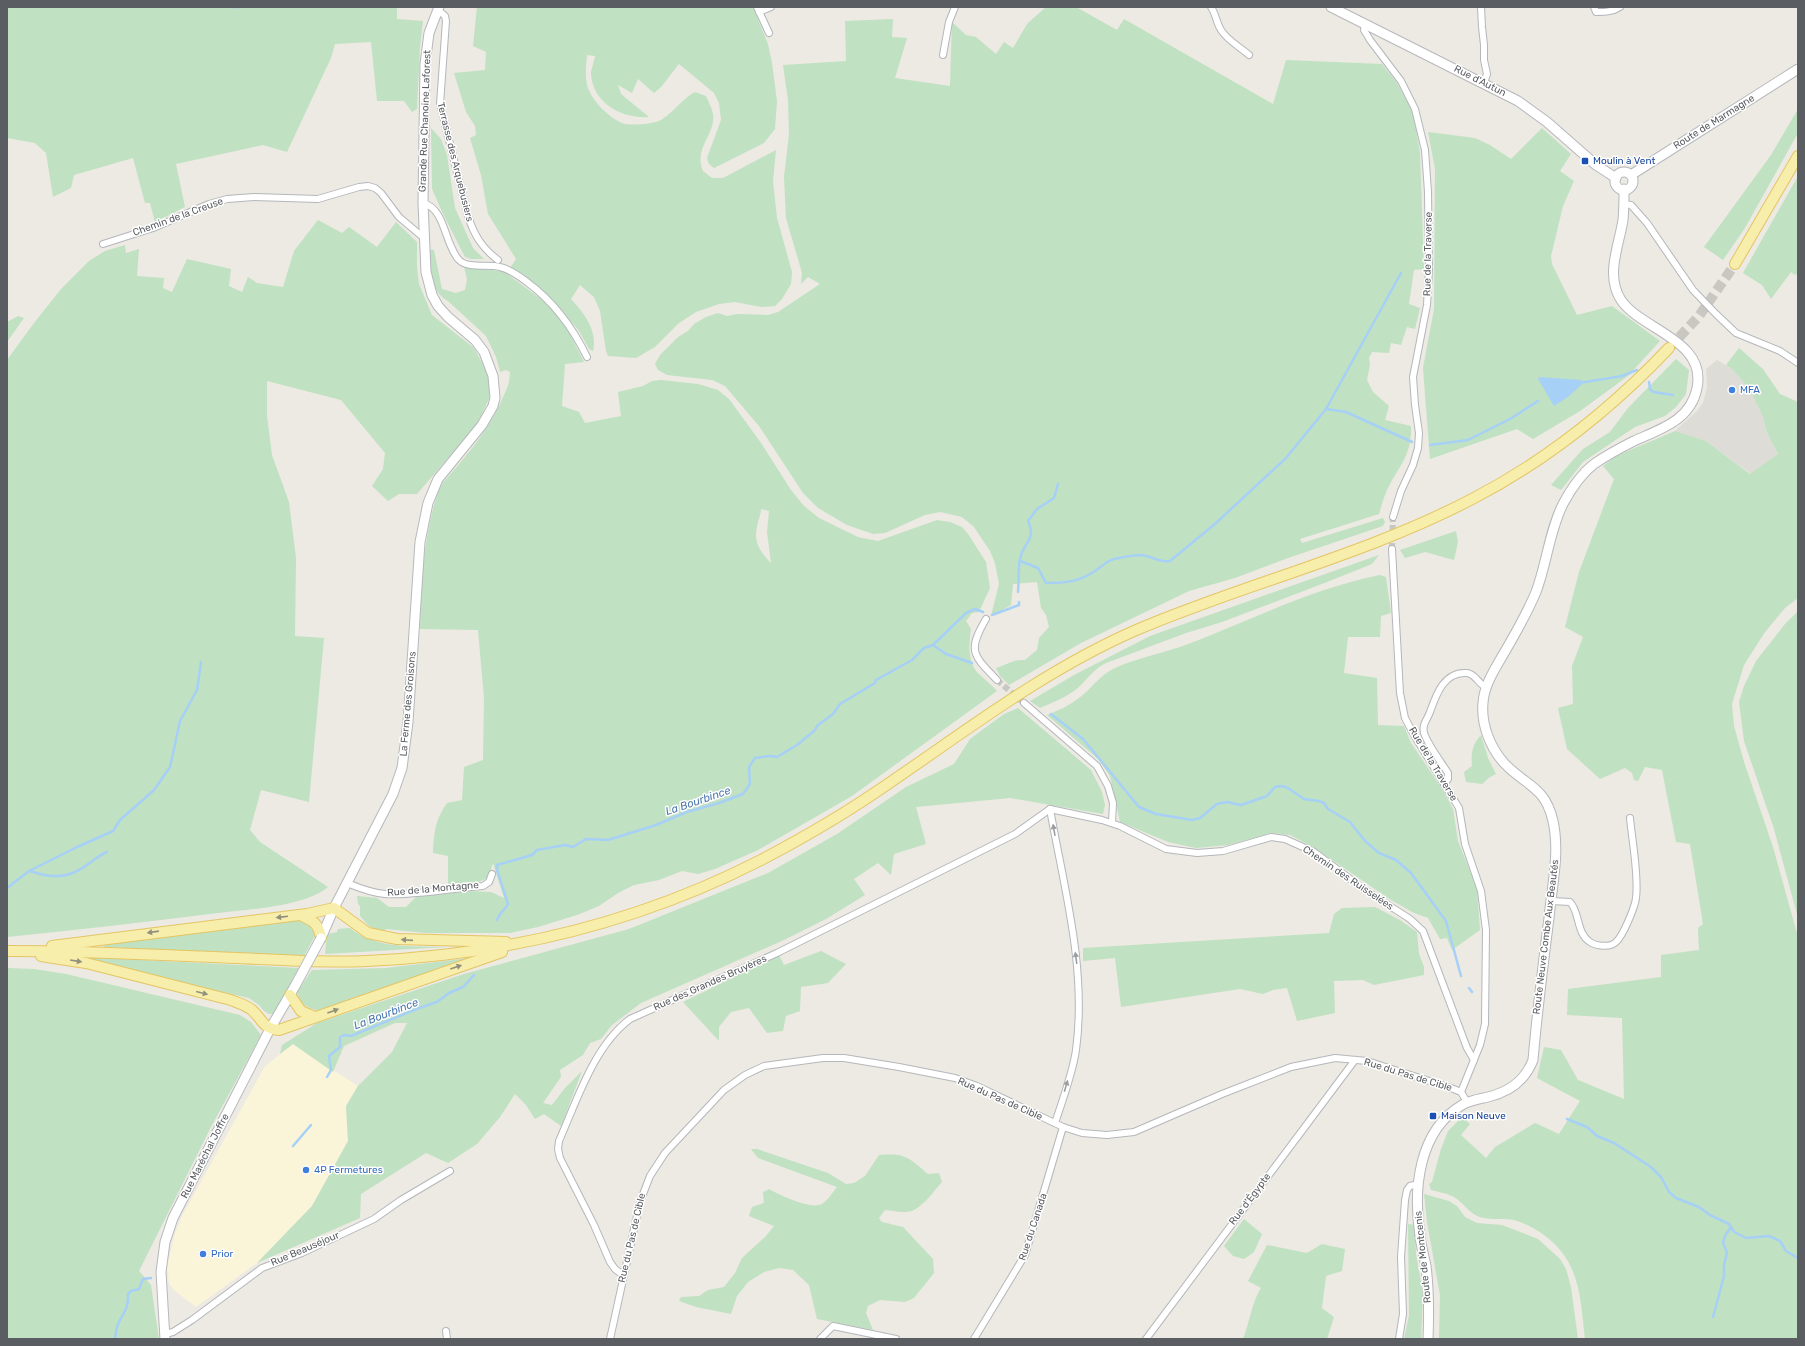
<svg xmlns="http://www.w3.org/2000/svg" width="1805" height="1346" viewBox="0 0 1805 1346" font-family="Rubik,sans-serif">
  <rect width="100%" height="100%" fill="#eceae2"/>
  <!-- commercial -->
  <polygon fill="#faf4d9" points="293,1044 358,1086 346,1106 348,1141 312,1206 257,1263 196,1307 175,1291 169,1284 167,1267 175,1233 183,1214 265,1066"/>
  <!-- industrial -->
  <polygon fill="#dddcd6" points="1717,360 1732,369 1749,388 1763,417 1767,433 1778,454 1751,474 1706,441 1675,431 1697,411 1703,403 1707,388 1706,369"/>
  <!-- green -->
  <g fill="#c0e1c2" fill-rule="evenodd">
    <polygon points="7,7 397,7 397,19 423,21 420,47 417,109 412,112 404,101 377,101 371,42 335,44 331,58 287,152 263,145 176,164 185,207 155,222 150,203 145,203 133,158 74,175 71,188 53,197 46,153 35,143 7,138"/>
    <path d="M477 7H753L768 44 772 63 777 101 775 129 764 143 714 168 709 164 707 158 721 120 719 103 714 93 679 64 661 87 654 93 638 79 632 93 618 85 621 94 649 117C623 119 593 104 591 74 591 69 594 62 595 56L587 55C586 65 585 75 587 85 591 100 608 117 622 123 630 126 651 124 659 121 669 117 683 98 695 92L706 96C708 101 712 108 713 114 716 135 693 148 703 171L712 178H723L776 150 773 181 777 218 792 272 791 284 782 299 775 306 761 307 735 302 719 304 696 312 679 323 655 347 636 358 608 356 606 351 600 311 594 297 580 285 571 299C584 313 598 331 593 351L589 349 579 331 554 301 522 275 510 268 516 259 488 214 481 175 470 138 476 135 475 126 466 112 454 73 485 70 486 52 473 46Z"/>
    <path d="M1046 7H1076L1117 30 1124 19 1273 104 1286 60 1382 64 1397 83 1411 109 1415 123 1420 153 1424 269 1414 270 1409 304 1420 308 1415 329 1407 327 1401 345 1391 343 1389 353 1372 352 1369 358 1370 365 1367 380 1373 392 1389 406 1385 420 1411 426C1412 452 1402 463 1390 484 1385 493 1382 504 1379 514L1300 539 1302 543 1383 518 1385 522 1383 526 1288 558 1235 578 1189 591 1081 643 1009 685 1000 676 996 668C1007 665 1013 659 1025 660L1037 650 1039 638 1049 627 1046 615 1041 608 1037 582 1013 584 1011 605 991 616 999 584 995 563 990 551 974 527 962 517 940 512 925 515 885 533 873 534 847 525 818 508 803 493 759 426 725 386 712 380 667 375 658 370 655 364 660 355 678 337 688 331 694 324 706 317 718 313 727 316 737 314 768 315 778 312 820 284 808 277 801 284 802 273 786 218 784 177 789 134 788 100 783 65 846 61 845 21 893 19 892 37 907 38 895 78 950 86 952 22 966 35 976 37 996 54 1004 42 1013 48 1027 24Z"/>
    <polygon points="1798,109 1798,133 1745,228 1723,260 1704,247 1771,155"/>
    <polygon points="431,128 441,139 447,155 455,208 473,248 484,259 471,259 465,257 445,218 432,189"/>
    <polygon points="1542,128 1571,154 1560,171 1574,181 1563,206 1551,256 1552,264 1577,315 1612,306 1660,341 1628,376 1580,411 1533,439 1517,429 1430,459 1423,368 1434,309 1435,169 1428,132 1475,138 1490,145 1511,159"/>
    <polygon points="1798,176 1798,273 1795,275 1791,272 1771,299 1762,285 1743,273"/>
    <path d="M318 220 342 233 349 227 377 247 396 222 417 242V267L419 284 432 315 474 348 486 370 490 387 489 399 477 424 417 494H399L388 501 372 486 383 469 385 453 341 400 267 381V416L272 455 289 502 296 558 295 636 324 638 309 802 261 790 250 830 260 842 328 887C304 907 249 909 218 913 147 922 77 930 7 937V360L34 323 61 289 89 261 105 251 125 245 126 253 139 249 137 276 164 278 163 288 172 292 187 259 231 269 229 286 242 292 248 277 257 283 283 287 294 251Z"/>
    <path d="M429 249 434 250 442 289 456 293 465 290 467 279 464 267 500 271 507 274 545 302 564 322 584 362 565 364 562 406 579 412 585 423 621 416 618 392 643 386 652 381 661 380 698 384 718 390 729 399 761 443 791 490 804 506 819 518 858 537 878 541 937 520 950 522 962 527 968 534 986 562 990 588 979 612 972 613 966 621 971 629C969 643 967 663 979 674 985 680 991 684 997 691L852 796 758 850 715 869 698 874 682 871 659 880 634 885 618 893 599 906 577 915 538 927 510 933H426L386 929 383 933 369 926 360 916V906L358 904 357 896 377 898 389 907H406L416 897 468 891 491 892 504 898 493 863 488 878 478 882 448 886V856L433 853C434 833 435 820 447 803L462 800 464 767 483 760 484 698 478 630 420 629C421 581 424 531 440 486 463 460 485 435 500 404 506 390 509 388 510 372L506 370 500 372 496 357 486 336 448 301C430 292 430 267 429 249ZM761 509 769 511 767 532 771 563C761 553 753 542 757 527 758 520 761 515 761 509Z"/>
    <polygon points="18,316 24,318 7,342 7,322"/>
    <path d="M1739 348 1763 369 1780 394 1798 402V598L1785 608 1765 632 1744 665 1732 704 1734 726 1744 762 1773 847 1798 937V1339H1585C1580 1298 1581 1262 1544 1235 1535 1229 1525 1223 1514 1220 1504 1218 1494 1220 1484 1218 1470 1216 1464 1202 1452 1196 1446 1193 1438 1192 1431 1190L1429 1184 1432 1182 1441 1149 1448 1131 1462 1117 1470 1124 1461 1135 1486 1158 1495 1147 1535 1123 1559 1134 1580 1101 1537 1078 1544 1047 1561 1050 1578 1080 1624 1099 1622 1018 1567 1015 1568 989 1661 977V955L1699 950 1698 928 1703 924 1690 844 1676 842 1662 770 1645 767 1638 781 1634 780 1632 773 1625 768 1600 779 1567 749 1558 708 1573 704 1572 666 1583 637 1565 627 1579 572 1614 479 1603 466 1616 456 1675 431 1706 441 1750 474 1778 454 1767 433 1763 417 1749 388 1732 369 1726 365Z"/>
    <polygon points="1676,359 1689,370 1686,394 1676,407 1665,416 1635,427 1583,462 1561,490 1551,485 1583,449 1610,432 1628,408"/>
    <polygon points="1456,531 1458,542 1454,560 1425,552 1405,558 1400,550"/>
    <path d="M1379 555 1372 564 1327 582 1222 622 1186 633 1106 663C1095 668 1090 676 1082 684 1070 696 1056 701 1040 708L1030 701 1074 675 1150 636Z"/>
    <path d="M1380 575 1386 577 1391 613 1381 616 1380 637H1348L1344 673 1377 678 1378 725 1404 726 1411 743 1443 790 1453 809 1458 841 1477 889 1480 930 1452 950 1447 938 1440 939 1428 918 1414 913 1391 900 1313 847 1290 835 1272 833 1228 845 1196 848 1168 842 1120 822 1110 776 1098 759 1047 715C1059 710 1069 706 1079 698 1091 689 1099 676 1113 669 1138 657 1166 653 1191 643 1253 619 1314 588 1380 575Z"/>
    <polygon points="1798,611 1798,918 1774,829 1744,741 1739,702 1744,686 1756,661 1785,624"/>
    <polygon points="1018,708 1091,770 1102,792 1105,805 1103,814 1010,798 916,807 926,844 894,854 891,875 878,863 854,879 865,895 826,919 784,940 641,1003 612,1025 601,1039 590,1043 583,1055 560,1070 561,1077 543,1103 552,1105 565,1088 582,1071 561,1126 544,1114 535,1119 526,1105 515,1094 500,1117 477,1144 448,1163 426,1153 361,1194 360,1218 257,1263 312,1206 348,1141 346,1106 358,1086 392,1052 407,1023 395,1023 344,1046 333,1072 293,1044 280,1054 282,1045 317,1023 464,974 629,929 768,873 837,834 906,787 954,764 970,739 1004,714"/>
    <path d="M1481 735 1488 758 1496 774 1490 777 1482 784 1466 782 1464 772 1472 766C1471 753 1472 745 1481 735Z"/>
    <polygon points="1375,907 1400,920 1417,932 1419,954 1424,967 1424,975 1374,985 1363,980 1334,981 1335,1013 1297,1021 1287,988 1273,990 1263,994 1240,989 1121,1007 1115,958 1083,961 1083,948 1329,933 1334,914 1342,908"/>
    <path d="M292 919C302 921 312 924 316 934L304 956 104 947 105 943Z"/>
    <path d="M350 928C374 949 415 946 446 947L325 954 327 934 337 932 338 929Z"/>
    <polygon points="821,951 846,964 828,983 801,987 800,1011 786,1016 783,1031 767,1033 749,1008 731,1012 719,1027 719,1041 683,1002 779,955 784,965"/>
    <polygon points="80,957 299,968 274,1014 269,1014 264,1011 259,1005 249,998 74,958"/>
    <path d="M470 958 321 1011C308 1009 301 1005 297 992L312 970 386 968Z"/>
    <polygon points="7,968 34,969 66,974 240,1015 251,1022 261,1035 211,1127 139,1271 151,1285 159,1339 7,1339"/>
    <path d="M751 1149H757L828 1173 846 1184 854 1183 865 1176 879 1155C906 1153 909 1158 928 1174L939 1173 942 1182C934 1191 925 1204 914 1210 906 1214 894 1211 885 1210L879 1218 882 1222 903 1227 933 1259 934 1273 914 1298 905 1302 880 1300 868 1306 866 1313 873 1330 817 1319 809 1285 793 1270 779 1268 764 1272 748 1282 737 1296 731 1314 696 1307 679 1301 681 1297 699 1296 708 1290 724 1287 735 1273 742 1258 766 1236 774 1226 749 1216 752 1207 764 1203 763 1192 769 1189C780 1195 810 1210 822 1204 828 1200 833 1192 837 1187L758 1158Z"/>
    <polygon points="1424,1194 1449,1201 1457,1206 1465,1217 1477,1223 1502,1225 1538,1239 1560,1259 1566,1269 1571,1287 1578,1339 1439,1339 1440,1295 1427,1222"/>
    <polygon points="1244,1219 1262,1234 1254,1252 1244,1259 1233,1256 1224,1246"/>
    <polygon points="1408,1224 1415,1225 1416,1254 1423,1293 1421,1339 1404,1339 1409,1315"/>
    <path d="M1322 1244 1345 1249 1342 1271 1326 1276 1322 1308 1334 1317 1327 1339H1243C1250 1322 1251 1304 1261 1288L1248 1281 1267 1245 1307 1253Z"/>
  </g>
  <!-- water -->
  <polygon fill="#a7d0f7" points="1539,377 1581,380 1582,384 1568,397 1554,406 1538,379"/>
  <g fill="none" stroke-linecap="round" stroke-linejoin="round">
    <!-- stream -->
    <g stroke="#a7d0f7" stroke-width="2.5">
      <polyline points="230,7 241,7"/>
      <polyline points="1649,382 1650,389 1653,392 1673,395"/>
      <polyline points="1579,383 1622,376 1637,370"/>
      <polyline points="1326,409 1346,412 1412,442"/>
      <polyline points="1430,445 1468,440 1510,419 1538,401"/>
      <path d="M1020 561 1038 568 1046 583C1065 583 1079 582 1095 571 1103 566 1108 559 1119 558 1123 557 1136 555 1140 555 1150 555 1159 563 1170 561L1216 523 1286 458 1326 409 1401 273"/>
      <path d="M1018 592C1019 581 1018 570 1020 559 1023 543 1037 539 1028 521L1037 509 1054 498 1058 484"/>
      <polyline points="992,615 1019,605 1019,602"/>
      <polyline points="933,645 946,654 972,663"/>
      <polyline points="1051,714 1083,739 1139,807 1156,814 1192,820 1200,818 1217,804 1227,802 1241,805 1267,796 1275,787 1282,786 1288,788 1304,799 1319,801 1324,803 1328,809 1350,822 1365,841 1379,853 1396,860 1411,873 1446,921 1461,976"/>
      <path d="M30 871C45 876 59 879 75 872 87 867 95 857 107 852"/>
      <polyline points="7,888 29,871 75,848 113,831 120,820 154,790 170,767 180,721 197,690 201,662"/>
      <path d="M497 920C499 913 505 910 508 904L497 870V865L532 855 537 850 565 845 573 847 586 839 608 840 656 825 687 812 719 803 743 794 750 784 749 767 755 758 769 756 777 757 797 745 814 731 818 725 833 714 840 704 875 683 876 680 912 660 924 648 933 645 966 613 975 609 983 612"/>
      <polyline points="1469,988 1472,992"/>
      <polyline points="327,1077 331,1070 329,1056 340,1047 340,1037 344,1035 351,1036 419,1008 437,1002 449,993 463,987 474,975"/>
      <polyline points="1567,1119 1587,1127 1597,1136 1614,1143 1651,1167 1661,1177 1669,1192 1676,1198 1699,1207 1710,1215 1729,1224 1734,1232 1746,1238 1769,1236 1780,1241 1786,1251 1798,1258"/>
      <polyline points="293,1146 311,1125"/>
      <polyline points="1713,1317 1724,1276 1724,1265 1727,1253 1723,1242 1725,1236 1731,1227"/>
      <path d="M115 1339C116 1334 116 1327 119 1322 124 1312 129 1307 128 1294L131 1291 139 1289 143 1279 151 1278"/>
    </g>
    <!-- street-tunnel -->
    <g stroke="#c8c7c2" stroke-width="6" stroke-dasharray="6 3" stroke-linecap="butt">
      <polyline points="1392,549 1393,517"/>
      <polyline points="997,680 1024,703"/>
    </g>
    <!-- primary-tunnel -->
    <polyline stroke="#c8c7c2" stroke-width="10" stroke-dasharray="10 5" stroke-linecap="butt" points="1669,348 1699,316 1735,264"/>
    <defs>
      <g id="street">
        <polyline points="757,7 769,33"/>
        <path d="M1211 7C1216 14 1216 22 1221 30 1227 40 1240 47 1249 55"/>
        <polyline points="1481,7 1482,27 1484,45 1484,60 1487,74 1484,83"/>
        <path d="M1594 7 1596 12C1605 12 1612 12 1620 7"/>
        <path d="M438 10 445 16 446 21 440 104 468 216C474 235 482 248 498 260"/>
        <polyline points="759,12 771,7"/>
        <polyline points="1365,25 1364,30 1370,40 1401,81 1415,109 1425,150 1428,192 1429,269 1427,305 1413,377 1415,405 1419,433 1418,448 1413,465 1401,491 1393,517"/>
        <polyline points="943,55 949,22 955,7"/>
        <path d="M423 203C446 209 444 244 459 260 468 269 488 264 500 267 509 269 519 276 527 282 554 302 572 326 587 357"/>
        <polyline points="1624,204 1631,205 1647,223 1693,290 1716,314 1736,333 1780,351 1798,363"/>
        <polyline points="103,244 153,228 209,204 227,199 254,197 318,199 359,187 368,186 375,188 381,193 399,217 424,238"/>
        <polyline points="1392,549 1400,693 1405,718 1414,735 1459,808 1465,844 1481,891 1486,930 1485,1024 1480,1045 1461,1092"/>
        <path d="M986 619C967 651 973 655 997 680"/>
        <polyline points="1024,703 1097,766 1108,786 1113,803 1112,823"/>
        <path d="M1444 784 1448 779V773C1441 762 1428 745 1424 733 1422 724 1427 720 1430 712 1436 695 1444 671 1467 673 1476 674 1478 684 1486 687"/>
        <polyline points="1050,809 1102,820 1120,826 1166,849 1197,853 1223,851 1271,837 1285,839 1314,852 1362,888 1410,919 1423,931 1467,1048 1474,1060"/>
        <path d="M1050 809C1064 888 1087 969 1076 1050 1073 1072 1062 1102 1055 1123"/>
        <path d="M347 883C359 888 372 893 385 894 416 896 452 888 483 886L489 882 492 874"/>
        <path d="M1551 901 1570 902C1580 912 1576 933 1590 942 1596 946 1610 948 1616 942 1623 936 1635 907 1636 898 1639 876 1632 840 1630 818"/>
        <path d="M623 1275 615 1269 610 1262 594 1225 560 1158 558 1149 559 1141C577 1100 594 1046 630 1019L777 953 1015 834 1050 809"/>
        <polyline points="446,1331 447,1339"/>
        <polyline points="165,1334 173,1332 192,1320 262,1268 302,1253 374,1219 401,1200 450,1171"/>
        <polyline points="610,1339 640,1202 650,1176 665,1153 724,1090 745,1075 764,1066 823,1058 844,1058 899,1067 955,1078 977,1086 1063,1127 1082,1133 1107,1135 1134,1132 1222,1094 1291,1067 1335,1058 1367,1061 1451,1088 1461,1092 1467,1102"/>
        <polyline points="820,1339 833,1326 896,1339"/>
        <polyline points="974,1339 1025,1255 1063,1127"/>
        <polyline points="1146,1339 1355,1060"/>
        <polyline points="1399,1339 1403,1314 1401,1257 1405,1200 1407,1190 1410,1186 1419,1184"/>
      </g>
      <g id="secondary">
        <polyline points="1331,7 1518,101 1547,122 1596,165 1616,178"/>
        <circle cx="1624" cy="181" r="9"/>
        <polyline points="1631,175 1798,69"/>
        <polyline points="321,938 334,908 393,794 402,768 408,722 420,542 428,503 438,479 482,425 493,406 495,398 493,376 484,352 475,340 448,317 438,306 432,295 426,272 423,203 425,64 429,33 439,7"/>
        <polyline points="165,1339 161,1272 165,1242 173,1218 270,1029 295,986"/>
        <path d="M1428 1339C1429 1315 1429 1290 1426 1266 1424 1256 1421 1246 1420 1236 1413 1190 1418 1131 1462 1105 1470 1100 1479 1099 1488 1097 1509 1092 1525 1081 1533 1060 1537 1013 1543 965 1549 918 1552 885 1560 853 1553 821 1545 786 1526 786 1505 764 1490 748 1481 724 1483 703 1484 687 1492 674 1500 660 1513 638 1526 616 1536 592 1547 563 1549 532 1563 504 1571 489 1581 474 1594 464 1607 455 1620 448 1634 441 1661 429 1691 420 1697 388 1707 340 1641 330 1621 300 1605 275 1619 246 1623 220 1624 210 1624 200 1624 189"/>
      </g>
      <g id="primary">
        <polyline points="1735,264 1798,156"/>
        <path d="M300 915C313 921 318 922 321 938"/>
        <polyline points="52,946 307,914 334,908 368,933 397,939 506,942"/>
        <path d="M9 951C86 951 162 955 238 958 280 960 323 963 366 961 503 955 638 923 761 860 801 839 841 816 879 790 962 734 1041 672 1134 631 1246 583 1366 555 1474 498 1547 460 1613 407 1669 348"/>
        <path d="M41 956 86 963 231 1000C238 1003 246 1005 252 1010 263 1020 262 1028 279 1030L502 952"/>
        <polyline points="290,995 301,1011 315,1017"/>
      </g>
    </defs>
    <!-- street casing -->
    <use href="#street" stroke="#b4b7bb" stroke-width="8"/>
    <!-- secondary casing -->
    <use href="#secondary" stroke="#b6b8bd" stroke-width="11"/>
    <!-- primary casing -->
    <use href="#primary" stroke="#e4c563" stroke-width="12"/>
    <!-- street -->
    <use href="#street" stroke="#fff" stroke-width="6"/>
    <!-- secondary -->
    <use href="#secondary" stroke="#fff" stroke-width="9"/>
    <!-- primary -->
    <use href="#primary" stroke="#f7eeac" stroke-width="10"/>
    <defs>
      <polyline id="secondary-bridge" points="295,986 321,938"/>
    </defs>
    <!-- secondary-bridge casing -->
    <use href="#secondary-bridge" stroke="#b6b8bd" stroke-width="11" stroke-linecap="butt"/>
    <!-- secondary-bridge -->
    <use href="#secondary-bridge" stroke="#fff" stroke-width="9"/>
  </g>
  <!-- one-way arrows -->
  <defs><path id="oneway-solid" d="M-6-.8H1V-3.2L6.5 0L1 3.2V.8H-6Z"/></defs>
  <g fill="#9c9ea0">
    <use href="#oneway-solid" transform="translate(1054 830) rotate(-100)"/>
    <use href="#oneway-solid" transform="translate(1076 958) rotate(-98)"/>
    <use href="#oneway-solid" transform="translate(1066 1086) rotate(-74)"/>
  </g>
  <g fill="#91907b">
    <use href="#oneway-solid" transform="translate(282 917) rotate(173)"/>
    <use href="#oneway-solid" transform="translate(153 932) rotate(172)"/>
    <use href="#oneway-solid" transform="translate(407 940) rotate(-176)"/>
    <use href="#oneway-solid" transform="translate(76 961) rotate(9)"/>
    <use href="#oneway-solid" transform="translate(456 967) rotate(-19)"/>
    <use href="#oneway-solid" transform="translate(202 993) rotate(14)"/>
    <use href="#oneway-solid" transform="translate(333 1011) rotate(-20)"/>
  </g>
  <!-- markers -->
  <g fill="#1a4fb4" stroke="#fff" stroke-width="1.5">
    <rect x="1581" y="157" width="8" height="8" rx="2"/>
    <rect x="1429" y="1112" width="8" height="8" rx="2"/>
  </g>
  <g fill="#3f7fe0" stroke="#fff" stroke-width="1.5">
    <circle cx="1732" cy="390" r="4"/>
    <circle cx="306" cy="1170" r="4"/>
    <circle cx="203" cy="1254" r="4"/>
  </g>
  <g text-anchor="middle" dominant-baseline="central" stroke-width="3" stroke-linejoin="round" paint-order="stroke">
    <!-- street labels -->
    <g font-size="10" fill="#5a5d61" stroke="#fff">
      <text transform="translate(1480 81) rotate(27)">Rue d'Autun</text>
      <text transform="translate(425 121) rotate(-88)">Grande Rue Chanoine Laforest</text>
      <text transform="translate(1714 122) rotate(-32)">Route de Marmagne</text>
      <text transform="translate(455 162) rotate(76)">Terrasse des Arquebusiers</text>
      <text transform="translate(178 217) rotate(-20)">Chemin de la Creuse</text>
      <text transform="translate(1428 254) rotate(-89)">Rue de la Traverse</text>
      <text transform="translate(408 704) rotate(-85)">La Ferme des Groisons</text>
      <text transform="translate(1433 764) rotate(59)">Rue de la Traverse</text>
      <text transform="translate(1348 878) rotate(34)">Chemin des Ruisselées</text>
      <text transform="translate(433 889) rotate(-5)">Rue de la Montagne</text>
      <text transform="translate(1546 937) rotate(-83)">Route Neuve Combe Aux Beautés</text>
      <text transform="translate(710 983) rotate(-24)">Rue des Grandes Bruyères</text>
      <text transform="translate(1408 1075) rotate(17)">Rue du Pas de Cible</text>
      <text transform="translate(1000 1099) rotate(24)">Rue du Pas de Cible</text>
      <text transform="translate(205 1156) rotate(-63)">Rue Maréchal Joffre</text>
      <text transform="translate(1250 1199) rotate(-53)">Rue d'Égypte</text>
      <text transform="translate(1033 1227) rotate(-72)">Rue du Canada</text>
      <text transform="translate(632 1238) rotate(-77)">Rue du Pas de Cible</text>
      <text transform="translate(305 1249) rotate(-23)">Rue Beauséjour</text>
      <text transform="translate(1423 1257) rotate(-96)">Route de Montcenis</text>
    </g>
    <!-- transit labels -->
    <g font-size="10" fill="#164399" stroke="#fff" text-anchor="start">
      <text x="1593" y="161">Moulin à Vent</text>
      <text x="1441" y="1116">Maison Neuve</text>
    </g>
    <!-- shop labels -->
    <g font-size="10" fill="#366cbe" stroke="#fff" text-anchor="start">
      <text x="1740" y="390">MFA</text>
      <text x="314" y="1170">4P Fermetures</text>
      <text x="211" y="1254">Prior</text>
    </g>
    <!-- water labels -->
    <g font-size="11" font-style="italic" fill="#4a77af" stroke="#fff">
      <text transform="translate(698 801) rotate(-19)">La Bourbince</text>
      <text transform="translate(386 1014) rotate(-21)">La Bourbince</text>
    </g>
  </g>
  <!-- border -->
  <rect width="1805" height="1346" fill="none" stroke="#5a5d61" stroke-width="16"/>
</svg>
